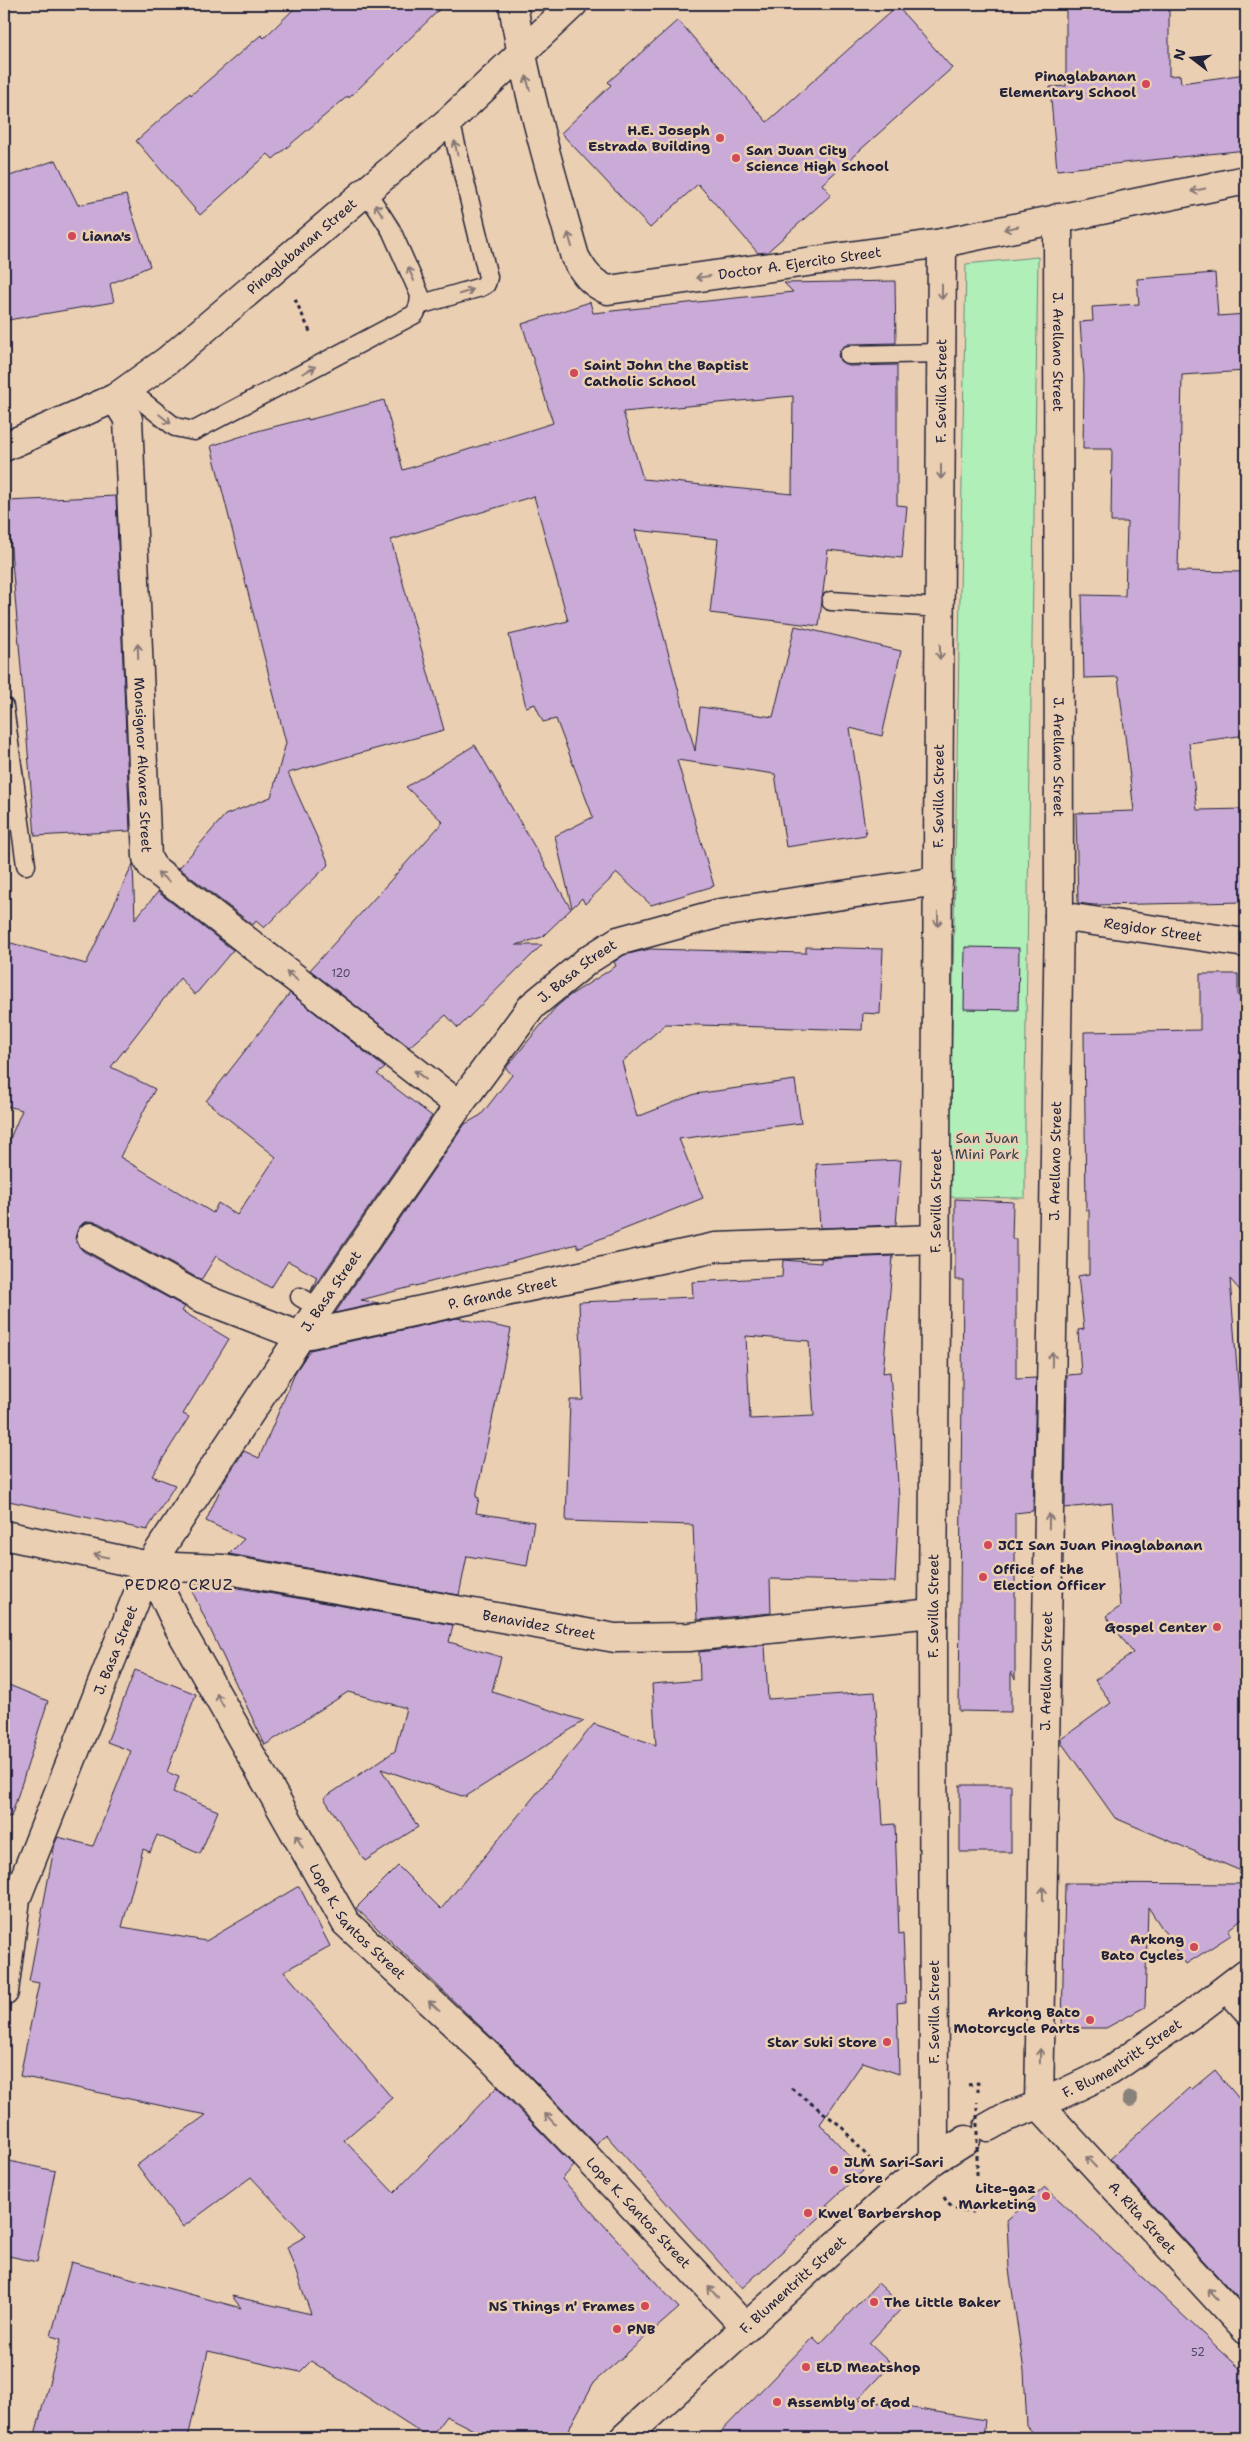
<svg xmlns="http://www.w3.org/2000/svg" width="1250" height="2442" viewBox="0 0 1250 2442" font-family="'Shantell Sans',sans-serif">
  <rect width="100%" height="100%" fill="#ebcfb2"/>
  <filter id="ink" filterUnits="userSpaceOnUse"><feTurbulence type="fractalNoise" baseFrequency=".02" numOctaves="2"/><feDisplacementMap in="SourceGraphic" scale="10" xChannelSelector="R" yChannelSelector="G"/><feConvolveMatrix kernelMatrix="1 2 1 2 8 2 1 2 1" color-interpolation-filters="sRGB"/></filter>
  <g filter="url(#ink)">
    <!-- green -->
    <polygon fill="#b0f0b8" stroke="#69897a" points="1038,257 1025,1086 1025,1198 949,1197 966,264"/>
    <!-- building -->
    <g fill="#caabd7" stroke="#22223b" fill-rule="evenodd">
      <polygon points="299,4 445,4 349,98 348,96 273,159 268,154 200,215 136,141 190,93 191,95 261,35 264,38"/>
      <polygon points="1066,4 1169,4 1169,76 1180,75 1181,83 1246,74 1246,150 1057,170 1050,87 1066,86"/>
      <polygon points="897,6 952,68 822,184 831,195 767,252 758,253 698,184 650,228 561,133 611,85 608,82 678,20 767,122"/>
      <polygon points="56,160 78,205 126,195 150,266 110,284 114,302 8,320 4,301 4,178"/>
      <polygon points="1215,273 1218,316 1246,314 1246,371 1182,375 1178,571 1246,572 1246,735 1189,743 1197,810 1246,809 1246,902 1094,905 1078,903 1076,813 1134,811 1118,677 1084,678 1082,595 1125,596 1127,522 1111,522 1112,449 1083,449 1084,377 1080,322 1093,321 1092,307 1139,304 1137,279"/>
      <path d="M895 281 896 343 848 344 840 350 838 355 840 361 849 366 897 365V505L907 506 902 558 828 550 819 626 710 613 718 539 635 530 695 751 700 707 773 717 795 626 901 651 882 736 850 728 866 835 786 847 775 774 677 760 714 886 651 905 617 873 585 904 582 898 572 908 555 836 593 817 556 719 543 722 535 704 526 707 509 635 568 621 534 496 391 540 444 730 288 773 329 864 264 928 256 921 253 925 179 868 225 815 271 797 286 743 211 446 261 430 308 418V420L384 400 403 470 553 423 522 324 590 302 593 313 793 292 784 283ZM793 396 792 494 643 479 623 412Z"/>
      <polygon points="116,496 130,831 35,836 7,501"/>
      <polygon points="475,745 571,909 542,937 516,945 542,945 458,1028 446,1015 409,1047 310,970 443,822 406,787"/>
      <polygon points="133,864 135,919 158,892 233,950 195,995 180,978 111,1067 155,1089 120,1157 213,1213 218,1203 237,1215 276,1157 206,1101 290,993 385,1068 377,1074 432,1116 311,1291 317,1277 288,1261 271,1288 216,1256 201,1280 99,1223 90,1221 83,1223 78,1229 75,1238 78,1245 83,1251 185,1307 182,1311 229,1339 183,1414 189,1417 152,1476 175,1485 147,1530 4,1500 4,1153 22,1110 4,1105 4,941 86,964"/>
      <polygon points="806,947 883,949 880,1014 863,1013 862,1030 666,1024 622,1062 637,1117 695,1094 795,1080 801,1123 679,1139 703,1198 577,1248 577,1244 361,1300 379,1303 335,1313 465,1124 481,1115 512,1075 506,1068 555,1008 569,996 616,966 614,962 624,955 650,949 806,953"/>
      <polygon points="965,947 1019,948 1018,1010 964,1009"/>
      <polygon points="1200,974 1238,974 1238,996 1246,996 1246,1297 1230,1279 1240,1407 1246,1406 1246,1873 1115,1818 1061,1742 1061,1739 1111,1703 1095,1680 1133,1653 1106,1616 1120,1607 1112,1503 1065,1508 1067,1375 1081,1374 1078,1330 1084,1329 1078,1276 1089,1274 1089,1210 1086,1210 1084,1032 1200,1030"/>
      <polygon points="901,1160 896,1225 820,1228 816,1164"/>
      <polygon points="955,1199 1013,1202 1012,1239 1016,1239 1016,1379 1036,1378 1033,1511 1015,1513 1015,1679 1011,1672 1011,1712 959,1711 963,1280 955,1280"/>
      <path d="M893 1256 883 1373 890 1372 899 1498 895 1582 770 1579 771 1613 697 1620 693 1525 566 1521 570 1400H583L579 1302 693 1297 692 1282 782 1277 783 1260 821 1263V1259ZM746 1336 809 1341 814 1416 750 1419Z"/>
      <polygon points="457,1318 511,1329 476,1497 479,1498 476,1513 534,1522 527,1566 467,1556 459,1595 229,1554 244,1539 206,1521 224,1481 244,1451 259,1458 296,1371 310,1350"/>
      <polygon points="202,1584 221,1585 453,1625 449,1642 501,1657 492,1691 584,1721 465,1797 381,1769 418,1827 365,1861 324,1798 395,1751 406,1708 348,1692 265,1745 193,1593"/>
      <polygon points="765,1645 768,1699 875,1692 883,1825 895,1824 899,1934 903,1933 906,2002 897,2003 899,2074 863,2062 820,2124 863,2171 826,2205 830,2208 742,2288 605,2134 596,2144 503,2048 356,1908 398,1866 441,1909 594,1724 656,1745 652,1684 700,1680 699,1652"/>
      <polygon points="135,1670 196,1694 167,1772 179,1777 173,1792 218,1811 200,1854 157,1835 150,1852 143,1849 122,1927 206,1941 299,1886 330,1946 284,1971 392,2098 344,2140 394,2193 497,2087 574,2166 562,2179 679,2308 594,2382 564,2438 489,2438 446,2416 430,2438 311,2361 300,2372 208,2351 188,2438 34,2438 61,2339 51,2336 71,2262 241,2308 232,2296 311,2314 287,2247 306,2236 251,2177 183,2227 137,2165 206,2115 20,2076 39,1983 29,1981 55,1843 58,1837 93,1846 131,1751 107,1742"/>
      <polygon points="4,1683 48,1701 11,1817 4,1816"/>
      <rect x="960" y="1785" width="51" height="67"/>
      <polygon points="1065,1883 1246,1884 1246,1915 1228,1930 1231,1935 1186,1964 1148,1907 1145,2007 1106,2028 1062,2028"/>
      <polygon points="1215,2070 1246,2107 1246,2307 1110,2159 1189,2088 1191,2090"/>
      <polygon points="9,2161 55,2171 37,2262 4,2255 4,2185"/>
      <polygon points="1045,2187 1246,2374 1246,2438 1038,2438 1027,2426 1024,2371 1009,2269 1007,2220"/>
      <polygon points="878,2283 903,2307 869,2343 891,2364 858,2399 985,2420 983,2438 715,2438 813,2337 820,2344"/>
    </g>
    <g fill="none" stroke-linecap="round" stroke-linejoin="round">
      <defs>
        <g id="lane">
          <polyline points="419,305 481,287 486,284 488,277 450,120"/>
          <polyline points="849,355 941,353"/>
          <polyline points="127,389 175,427 194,431 415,314 419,305 420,295 391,230 366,191"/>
          <polyline points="831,601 940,608"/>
          <polyline points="4,707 26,865"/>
          <polyline points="300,1297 319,1308"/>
          <polyline points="1223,1990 1246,2016"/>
        </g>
        <g id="street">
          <path id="s1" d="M513 4C526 90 551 173 575 257 584 273 591 283 608 290L942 243 1246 180"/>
          <path id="s2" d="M1058 218 1059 916 1039 2105 1246 2330"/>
          <path id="s3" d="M115 398 128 419 147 858 153 868 459 1105"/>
          <path id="s4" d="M1059 916 1246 943"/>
          <path id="s5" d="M91 1237 199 1297 300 1336 716 1247 935 1239"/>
          <path id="s6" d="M149 1566 223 1569 615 1638 689 1637 933 1613"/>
          <path id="s7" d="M4 1992 16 1899 149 1566 319 1308 459 1105 532 1006 588 960 618 941 720 913 938 881"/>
          <path id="s8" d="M934 2160 933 1613 942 243"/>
        </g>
        <g id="secondary">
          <path id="s9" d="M4 447 115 398 168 360 450 120 573 4"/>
          <path id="s10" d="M4 1535 149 1566 178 1626 346 1923 492 2059 584 2154 746 2328"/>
          <path id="s11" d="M988 2127 1004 2118 1039 2105 1110 2071 1203 2006 1246 1973"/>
          <path id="s12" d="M624 2438 897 2190 934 2160 966 2140"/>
        </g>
      </defs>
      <!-- lane casing -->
      <use href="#lane" stroke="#22223b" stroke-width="21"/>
      <!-- street casing -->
      <use href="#street" stroke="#22223b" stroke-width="31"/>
      <!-- secondary casing -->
      <use href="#secondary" stroke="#22223b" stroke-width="31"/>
      <!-- path -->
      <g stroke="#22223b" stroke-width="3" stroke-dasharray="4 4" stroke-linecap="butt">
        <polyline points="295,299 311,334"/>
        <polyline points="968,2085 978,2083 978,2092"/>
        <polyline points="791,2088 841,2126 873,2163"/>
        <path d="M944 2197C951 2211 962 2212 977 2212"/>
      </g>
      <!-- lane -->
      <use href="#lane" stroke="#ebcfb2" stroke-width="18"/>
      <!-- street -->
      <use href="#street" stroke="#ebcfb2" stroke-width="28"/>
      <!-- secondary -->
      <use href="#secondary" stroke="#ebcfb2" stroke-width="28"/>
      <!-- path-bridge -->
      <polyline stroke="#22223b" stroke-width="3" stroke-dasharray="4 4" stroke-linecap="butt" points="977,2175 977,2102"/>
    </g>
    <!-- trees -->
    <circle fill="#88817b" cx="1130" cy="2099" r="8"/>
    <!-- one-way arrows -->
    <defs><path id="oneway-shaft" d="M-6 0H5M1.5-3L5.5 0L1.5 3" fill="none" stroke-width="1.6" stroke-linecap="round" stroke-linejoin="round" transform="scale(1.25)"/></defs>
    <g stroke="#867876">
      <use href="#oneway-shaft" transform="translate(528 83) rotate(-104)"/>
      <use href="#oneway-shaft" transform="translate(456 148) rotate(-102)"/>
      <use href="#oneway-shaft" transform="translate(1198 190) rotate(169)"/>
      <use href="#oneway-shaft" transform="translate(379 210) rotate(-122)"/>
      <use href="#oneway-shaft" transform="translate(1011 228) rotate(168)"/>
      <use href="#oneway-shaft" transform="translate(570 240) rotate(-106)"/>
      <use href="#oneway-shaft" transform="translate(411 274) rotate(-114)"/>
      <use href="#oneway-shaft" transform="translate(703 277) rotate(172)"/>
      <use href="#oneway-shaft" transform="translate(466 292) rotate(-17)"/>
      <use href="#oneway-shaft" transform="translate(942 292) rotate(90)"/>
      <use href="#oneway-shaft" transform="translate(309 370) rotate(-28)"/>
      <use href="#oneway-shaft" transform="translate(165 419) rotate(39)"/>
      <use href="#oneway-shaft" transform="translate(941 472) rotate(90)"/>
      <use href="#oneway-shaft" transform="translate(138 651) rotate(-92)"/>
      <use href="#oneway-shaft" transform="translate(940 652) rotate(90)"/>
      <use href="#oneway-shaft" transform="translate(163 877) rotate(-142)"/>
      <use href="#oneway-shaft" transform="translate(938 919) rotate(90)"/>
      <use href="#oneway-shaft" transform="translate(292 976) rotate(-142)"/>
      <use href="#oneway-shaft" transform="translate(420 1075) rotate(-142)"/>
      <use href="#oneway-shaft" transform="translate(1052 1359) rotate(-89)"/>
      <use href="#oneway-shaft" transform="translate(1049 1521) rotate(-89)"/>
      <use href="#oneway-shaft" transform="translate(101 1556) rotate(-168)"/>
      <use href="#oneway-shaft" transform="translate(220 1700) rotate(-119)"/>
      <use href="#oneway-shaft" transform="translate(299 1841) rotate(-119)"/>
      <use href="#oneway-shaft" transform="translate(1043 1894) rotate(-89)"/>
      <use href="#oneway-shaft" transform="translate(434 2006) rotate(-137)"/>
      <use href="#oneway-shaft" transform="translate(1040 2056) rotate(-89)"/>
      <use href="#oneway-shaft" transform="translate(550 2119) rotate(-134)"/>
      <use href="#oneway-shaft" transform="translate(1091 2162) rotate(-133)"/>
      <use href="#oneway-shaft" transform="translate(713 2292) rotate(-133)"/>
      <use href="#oneway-shaft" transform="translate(1213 2294) rotate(-133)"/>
    </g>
  </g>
  <!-- markers -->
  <g fill="#d1495b" stroke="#ebcfb2" stroke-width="2">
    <circle cx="1146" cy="84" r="5"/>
    <circle cx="720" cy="138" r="5"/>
    <circle cx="736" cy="158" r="5"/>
    <circle cx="72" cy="236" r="5"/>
    <circle cx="574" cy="373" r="5"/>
    <circle cx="988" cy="1545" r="5"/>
    <circle cx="983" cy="1577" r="5"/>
    <circle cx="1217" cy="1627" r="5"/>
    <circle cx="1194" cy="1947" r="5"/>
    <circle cx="1090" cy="2020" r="5"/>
    <circle cx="887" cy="2042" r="5"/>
    <circle cx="834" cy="2170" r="5"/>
    <circle cx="1046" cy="2196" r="5"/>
    <circle cx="808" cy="2213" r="5"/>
    <circle cx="874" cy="2302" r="5"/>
    <circle cx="645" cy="2306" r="5"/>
    <circle cx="617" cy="2329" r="5"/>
    <circle cx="806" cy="2367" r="5"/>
    <circle cx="777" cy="2402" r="5"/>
  </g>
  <g text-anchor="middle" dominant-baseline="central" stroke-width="5" stroke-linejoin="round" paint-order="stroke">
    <!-- number labels -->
    <g font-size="11" fill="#4c4462">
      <text x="341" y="973">120</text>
      <text x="1198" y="2352">52</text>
    </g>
    <!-- poi labels -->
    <g font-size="14" font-weight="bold" fill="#22223b" stroke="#ebcfb2" text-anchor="start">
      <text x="1136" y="76" text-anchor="end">Pinaglabanan<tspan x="1136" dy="16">Elementary School</tspan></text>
      <text x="710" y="130" text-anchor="end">H.E. Joseph<tspan x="710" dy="16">Estrada Building</tspan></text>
      <text x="746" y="150">San Juan City<tspan x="746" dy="16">Science High School</tspan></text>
      <text x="82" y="236">Liana's</text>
      <text x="584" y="365">Saint John the Baptist<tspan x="584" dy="16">Catholic School</tspan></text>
      <text x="998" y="1545">JCI San Juan Pinaglabanan</text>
      <text x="993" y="1569">Office of the<tspan x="993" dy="16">Election Officer</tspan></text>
      <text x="1207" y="1627" text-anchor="end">Gospel Center</text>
      <text x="1184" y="1939" text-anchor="end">Arkong<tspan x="1184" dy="16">Bato Cycles</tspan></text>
      <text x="1080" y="2012" text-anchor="end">Arkong Bato<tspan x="1080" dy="16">Motorcycle Parts</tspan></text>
      <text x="877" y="2042" text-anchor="end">Star Suki Store</text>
      <text x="844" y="2162">JLM Sari-Sari<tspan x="844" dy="16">Store</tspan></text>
      <text x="1036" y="2188" text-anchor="end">Lite-gaz<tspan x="1036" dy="16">Marketing</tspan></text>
      <text x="818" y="2213">Kwel Barbershop</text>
      <text x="884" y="2302">The Little Baker</text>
      <text x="635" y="2306" text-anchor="end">NS Things n' Frames</text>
      <text x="627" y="2329">PNB</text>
      <text x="816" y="2367">ELD Meatshop</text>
      <text x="787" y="2402">Assembly of God</text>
    </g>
    <!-- street labels -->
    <g font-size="14" fill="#22223b" stroke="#ebcfb2">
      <text stroke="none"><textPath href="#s9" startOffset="362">Pinaglabanan Street</textPath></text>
      <text stroke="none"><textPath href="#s1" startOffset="502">Doctor A. Ejercito Street</textPath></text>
      <text stroke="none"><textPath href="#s2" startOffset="134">J. Arellano Street</textPath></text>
      <text stroke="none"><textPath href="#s8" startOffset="1769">F. Sevilla Street</textPath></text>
      <text stroke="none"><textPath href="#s2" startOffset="539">J. Arellano Street</textPath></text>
      <text stroke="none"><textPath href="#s3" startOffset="371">Monsignor Alvarez Street</textPath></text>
      <text stroke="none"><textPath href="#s8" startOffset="1364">F. Sevilla Street</textPath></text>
      <text stroke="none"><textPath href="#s4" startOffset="95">Regidor Street</textPath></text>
      <text stroke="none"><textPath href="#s7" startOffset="1188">J. Basa Street</textPath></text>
      <text transform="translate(1055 1161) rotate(-89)">J. Arellano Street</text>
      <text stroke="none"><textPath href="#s8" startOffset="959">F. Sevilla Street</textPath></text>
      <text stroke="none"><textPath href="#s7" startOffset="782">J. Basa Street</textPath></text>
      <text stroke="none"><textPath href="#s5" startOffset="439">P. Grande Street</textPath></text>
      <text stroke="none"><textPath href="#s8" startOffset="554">F. Sevilla Street</textPath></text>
      <text stroke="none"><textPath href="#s6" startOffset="395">Benavidez Street</textPath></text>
      <text stroke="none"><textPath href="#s7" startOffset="362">J. Basa Street</textPath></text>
      <text transform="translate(1046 1671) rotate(-89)">J. Arellano Street</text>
      <text stroke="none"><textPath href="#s10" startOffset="562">Lope K. Santos Street</textPath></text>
      <text transform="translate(934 2012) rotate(-90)">F. Sevilla Street</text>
      <text stroke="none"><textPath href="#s11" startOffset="151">F. Blumentritt Street</textPath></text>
      <text stroke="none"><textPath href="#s10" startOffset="968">Lope K. Santos Street</textPath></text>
      <text stroke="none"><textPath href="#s2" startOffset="2040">A. Rita Street</textPath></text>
      <text stroke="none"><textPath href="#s12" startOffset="228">F. Blumentritt Street</textPath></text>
    </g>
    <!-- park labels -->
    <g font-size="14" fill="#37414e" stroke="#ebcfb2">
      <text x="987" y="1138">San Juan<tspan x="987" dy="16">Mini Park</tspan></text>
    </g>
    <!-- quarter labels -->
    <g font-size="16" letter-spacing="1" fill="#22223b" stroke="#ebcfb2">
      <text x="179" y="1584">PEDRO CRUZ</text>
    </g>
  </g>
  <!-- margin -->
  <rect width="1250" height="2442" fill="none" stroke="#ebcfb2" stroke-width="20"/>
  <rect x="10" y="10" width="1230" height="2422" fill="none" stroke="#22223b" stroke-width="2" filter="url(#ink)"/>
  <!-- north arrow -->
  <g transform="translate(1192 58) rotate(286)" stroke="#ebcfb2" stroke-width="4" paint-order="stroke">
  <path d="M0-4L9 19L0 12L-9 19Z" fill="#22223b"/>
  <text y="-8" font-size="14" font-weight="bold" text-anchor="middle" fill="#22223b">N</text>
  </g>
</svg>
